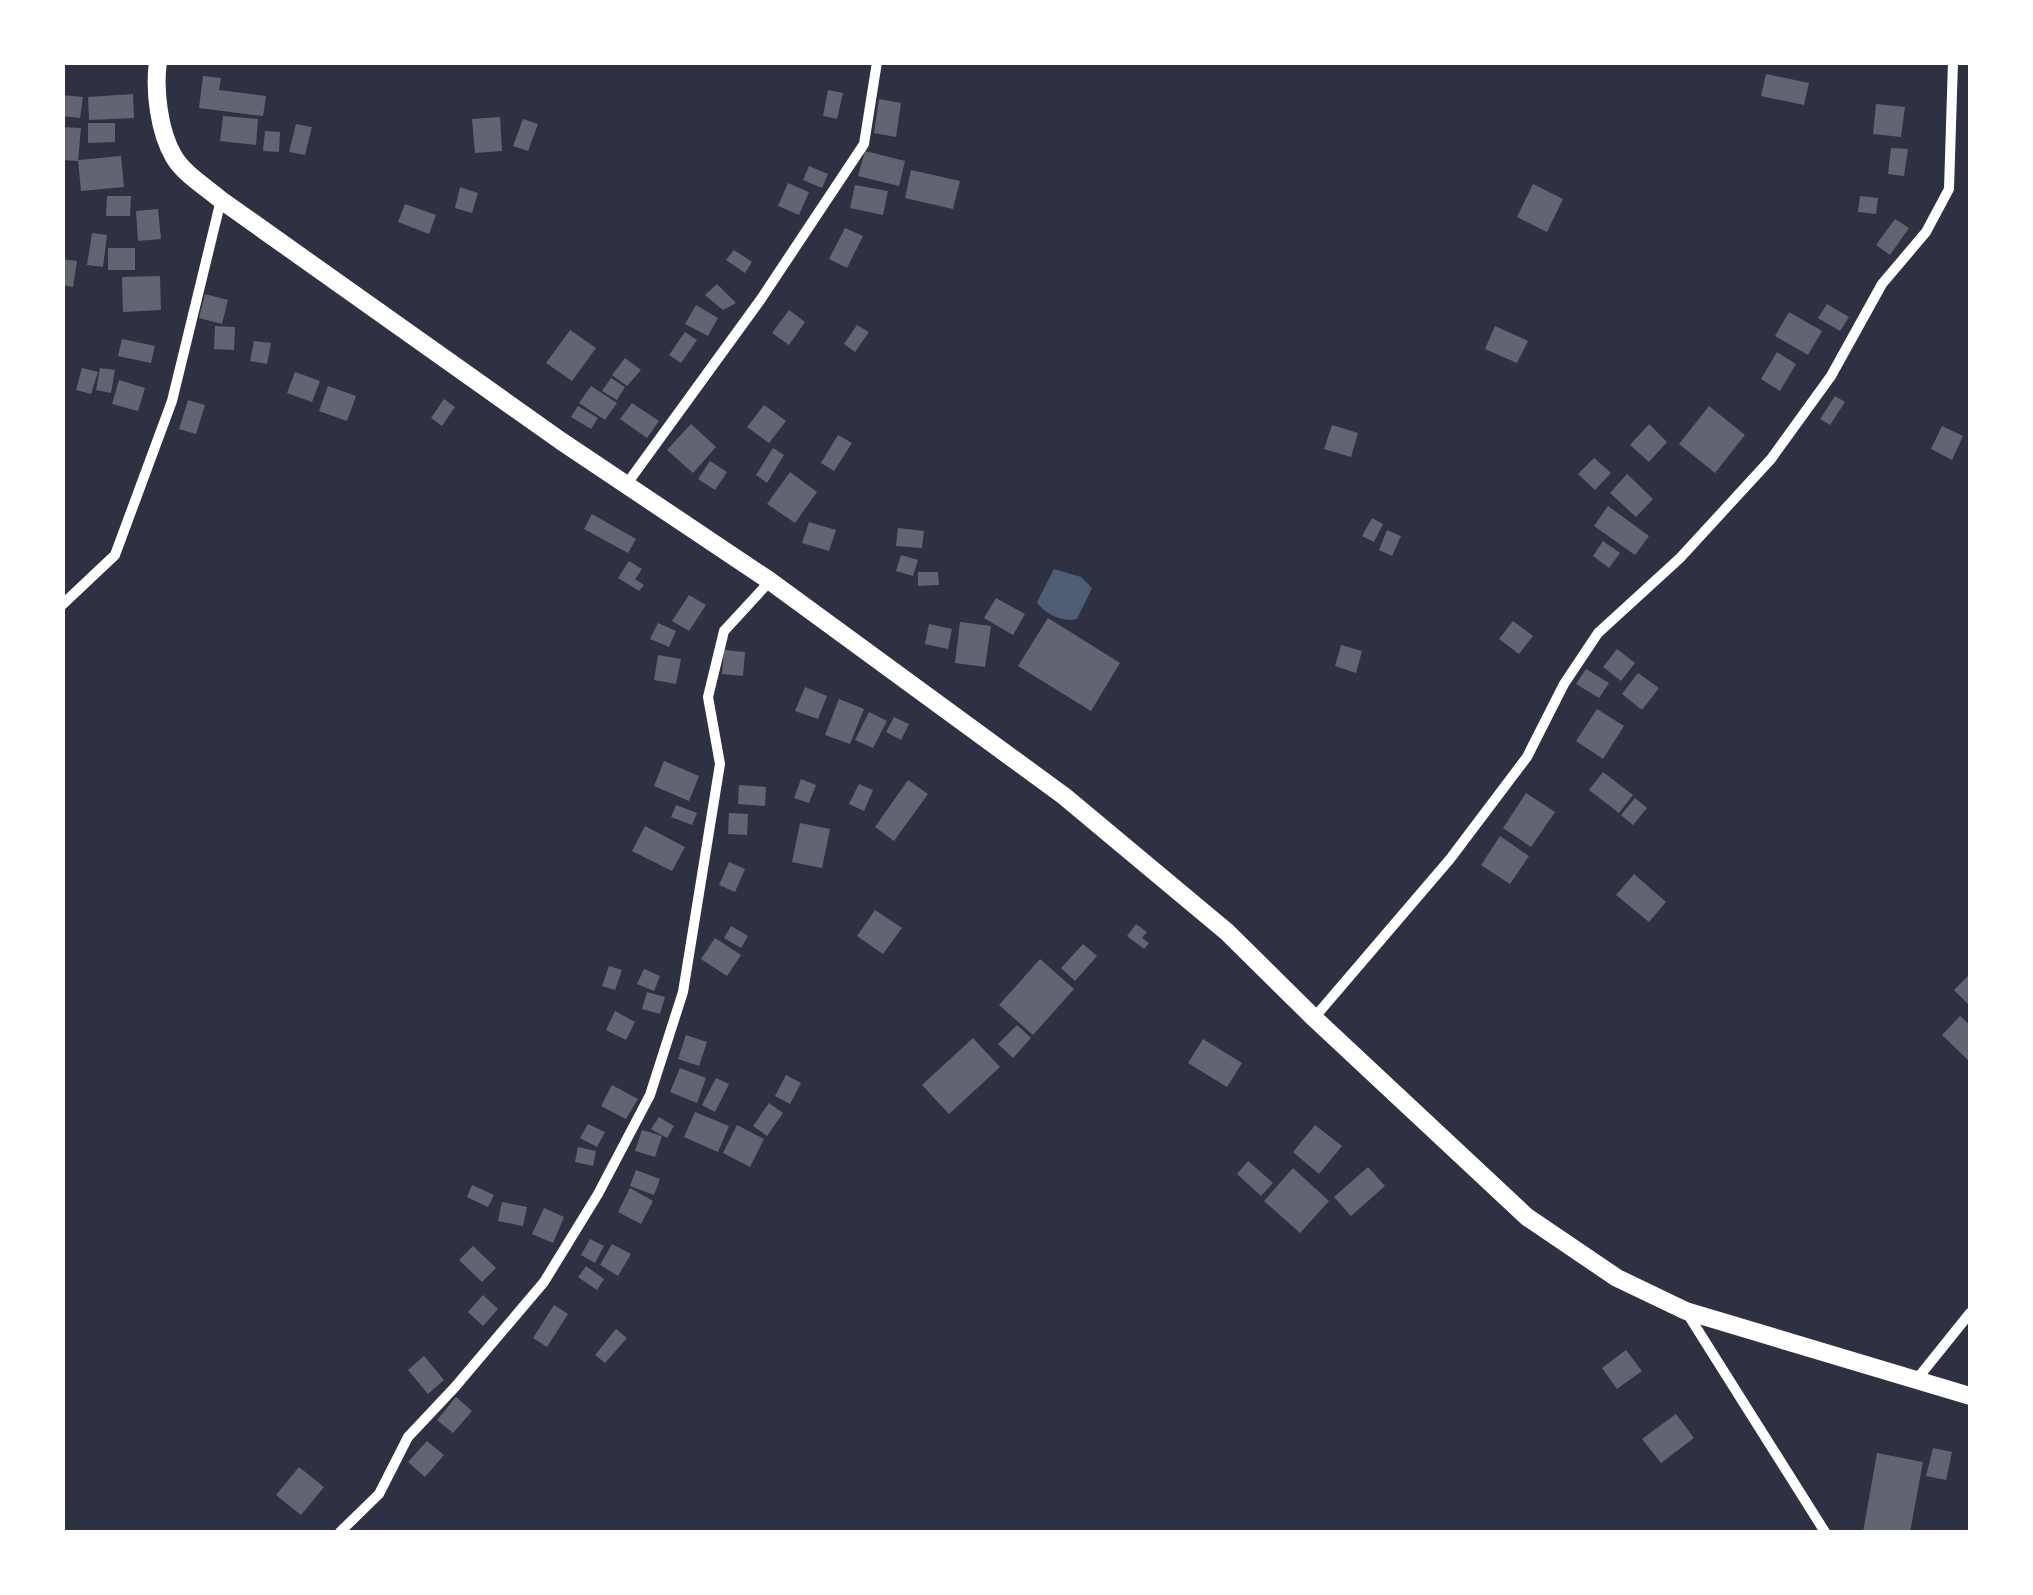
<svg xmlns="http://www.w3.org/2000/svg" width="2033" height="1595" viewBox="0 0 2033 1595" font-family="'PT Sans',sans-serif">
  <rect width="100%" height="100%" fill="#2d3142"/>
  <!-- water -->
  <path fill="#4f5d75" d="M1054 569 1081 577 1092 588 1077 619C1064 623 1044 614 1037 602Z"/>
  <!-- building -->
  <g fill="#626471">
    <polygon points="1766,74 1809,83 1804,105 1761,96"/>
    <polygon points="203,76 221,78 219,90 266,96 263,116 199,108"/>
    <polygon points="828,90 843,93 837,119 823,116"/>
    <polygon points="133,94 134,118 89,120 88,97"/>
    <polygon points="62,95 83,97 80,118 62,116"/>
    <polygon points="879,99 901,103 896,137 874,133"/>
    <polygon points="1876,104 1905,107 1901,137 1873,134"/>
    <polygon points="223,116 258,119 256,145 220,141"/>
    <polygon points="500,117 502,151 475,153 472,119"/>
    <polygon points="523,119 538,124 528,151 513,146"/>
    <polygon points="88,123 115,123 115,142 88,143"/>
    <polygon points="296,124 312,127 305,155 289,152"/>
    <polygon points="62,127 81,128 78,161 62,160"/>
    <polygon points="265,131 280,132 279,152 263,151"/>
    <polygon points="1891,148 1908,149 1904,176 1888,174"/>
    <polygon points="865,151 905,161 899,186 858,176"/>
    <polygon points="121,156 124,187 81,191 78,160"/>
    <polygon points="809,166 828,174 822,188 803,180"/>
    <polygon points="911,170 960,181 953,209 905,198"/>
    <polygon points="788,183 809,192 799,215 778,206"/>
    <polygon points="1533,184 1563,199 1547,232 1517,217"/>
    <polygon points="855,185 888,191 883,215 850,208"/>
    <polygon points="460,187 478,193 472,213 455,208"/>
    <polygon points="107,196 131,196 130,216 106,216"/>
    <polygon points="1860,196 1878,198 1876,214 1858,212"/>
    <polygon points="405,204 436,215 429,234 398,222"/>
    <polygon points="158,209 161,239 138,241 136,211"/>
    <polygon points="1895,219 1909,228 1890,255 1876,245"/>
    <polygon points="845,228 863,236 847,268 829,259"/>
    <polygon points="92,233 107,235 103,267 87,265"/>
    <rect x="108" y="248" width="27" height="22"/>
    <polygon points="734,250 752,262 745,273 726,260"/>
    <polygon points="62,259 77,261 73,287 62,285"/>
    <polygon points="160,276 161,310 123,312 122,277"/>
    <polygon points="717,284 736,303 723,310 705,295"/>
    <polygon points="205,294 228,300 222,324 199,318"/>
    <polygon points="1827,304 1849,317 1840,331 1818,318"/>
    <polygon points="696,305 718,318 708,336 685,324"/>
    <polygon points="789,310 805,322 789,345 772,333"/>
    <polygon points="1789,312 1822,331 1808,355 1775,336"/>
    <polygon points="857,325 869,332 855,352 844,344"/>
    <polygon points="215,326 235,327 234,350 214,349"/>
    <polygon points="1495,326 1528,341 1517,363 1485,349"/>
    <polygon points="570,330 596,348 572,381 546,363"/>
    <polygon points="685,332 697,340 681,363 669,355"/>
    <polygon points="122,339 155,346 151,363 118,356"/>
    <polygon points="254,341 271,343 267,364 250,361"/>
    <polygon points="1777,352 1796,364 1780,391 1761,379"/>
    <polygon points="625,358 641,370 627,386 612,375"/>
    <polygon points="82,368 98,372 91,394 76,390"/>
    <polygon points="100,368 115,370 111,393 96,390"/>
    <polygon points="295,372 320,381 312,402 287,393"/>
    <polygon points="611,378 625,387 617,400 602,391"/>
    <polygon points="119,380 145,388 138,411 112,404"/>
    <polygon points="328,386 356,396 347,421 319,411"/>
    <polygon points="591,386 617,403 605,420 579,403"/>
    <polygon points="1835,396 1845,402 1830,425 1820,419"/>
    <polygon points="444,399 455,407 442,426 431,418"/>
    <polygon points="188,400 205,405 196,434 179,429"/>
    <polygon points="632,403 659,421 647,438 620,419"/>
    <polygon points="764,405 786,421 769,443 747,427"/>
    <polygon points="578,406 598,418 591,429 571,417"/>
    <polygon points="1709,406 1745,435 1715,473 1679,444"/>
    <polygon points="691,424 716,447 693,473 667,450"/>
    <polygon points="1649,424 1667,442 1649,462 1630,445"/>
    <polygon points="1332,425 1358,433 1351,457 1324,449"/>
    <polygon points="1942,426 1963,436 1952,460 1931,449"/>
    <polygon points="838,435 852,443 834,471 821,463"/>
    <polygon points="773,448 784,455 767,483 756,475"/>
    <polygon points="1594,458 1611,473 1595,490 1578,474"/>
    <polygon points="710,461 727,472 715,490 698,479"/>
    <polygon points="790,472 817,492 795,523 767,504"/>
    <polygon points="1627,474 1653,499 1636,517 1610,493"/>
    <polygon points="1608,506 1649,536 1635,555 1594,526"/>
    <polygon points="592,514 636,539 628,553 584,529"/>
    <polygon points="1372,518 1383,524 1374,542 1362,536"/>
    <polygon points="809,522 836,530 829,551 802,543"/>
    <polygon points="898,528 924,531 922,548 896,546"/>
    <polygon points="1387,530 1401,536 1392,556 1379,550"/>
    <polygon points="1603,541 1620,553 1609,568 1593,556"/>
    <polygon points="901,555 918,560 913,576 896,571"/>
    <polygon points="629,561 642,569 635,579 644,585 639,591 618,578"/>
    <polygon points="918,572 938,572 939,585 918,586"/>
    <polygon points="689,595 706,605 689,631 672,621"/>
    <polygon points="996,598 1025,614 1013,635 984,618"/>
    <polygon points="1048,618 1120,663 1091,711 1018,666"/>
    <polygon points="1513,621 1533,636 1519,654 1499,639"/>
    <polygon points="960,622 991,626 985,667 955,663"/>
    <polygon points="658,623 676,631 669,647 650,639"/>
    <polygon points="929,624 952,629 948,649 925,644"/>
    <polygon points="1341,645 1362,651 1356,673 1335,666"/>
    <polygon points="1617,649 1635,663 1621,681 1603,667"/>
    <polygon points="724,650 745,652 743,676 722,674"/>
    <polygon points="658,655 681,659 676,684 654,680"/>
    <polygon points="1586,669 1609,683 1599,698 1576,684"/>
    <polygon points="1638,673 1659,688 1642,710 1622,694"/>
    <polygon points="805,687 827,696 818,719 795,711"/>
    <polygon points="839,699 864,709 850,744 825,735"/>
    <polygon points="1597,709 1624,726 1603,759 1576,741"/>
    <polygon points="869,712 887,721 873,748 855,740"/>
    <polygon points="894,717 909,724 901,740 886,732"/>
    <polygon points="664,761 699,776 689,801 654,786"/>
    <polygon points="1603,772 1633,795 1619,813 1589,790"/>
    <polygon points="801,779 816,785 809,803 794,798"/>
    <polygon points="908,780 928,794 894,841 875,827"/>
    <polygon points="859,784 873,790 864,811 849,804"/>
    <polygon points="739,785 766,787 765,806 738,804"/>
    <polygon points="1526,793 1555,812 1531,847 1503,828"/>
    <polygon points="1635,798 1647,808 1633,825 1621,815"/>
    <polygon points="676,805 697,813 692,825 671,817"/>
    <polygon points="729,813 748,814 747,835 728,834"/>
    <polygon points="800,823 830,829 822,868 792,862"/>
    <polygon points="645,826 685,847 672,871 632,851"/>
    <polygon points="1500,836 1529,856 1510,884 1481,865"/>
    <polygon points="729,862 745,869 735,892 719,885"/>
    <polygon points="1634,874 1666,902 1649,922 1616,895"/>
    <polygon points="875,910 902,928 883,954 857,936"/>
    <polygon points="1136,924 1147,932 1142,938 1149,943 1144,949 1127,936"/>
    <polygon points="731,926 748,936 741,948 724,938"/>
    <polygon points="715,938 741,955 727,976 701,959"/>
    <polygon points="1083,944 1097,956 1075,981 1061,968"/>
    <polygon points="1040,959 1074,989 1033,1035 999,1005"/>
    <polygon points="609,966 622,970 615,990 602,986"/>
    <polygon points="644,969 660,976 654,991 637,984"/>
    <polygon points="1970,974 1970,1006 1954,990"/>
    <polygon points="647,992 665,997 660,1014 642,1009"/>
    <polygon points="615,1011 635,1022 626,1040 606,1030"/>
    <polygon points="1960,1016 1970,1025 1970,1062 1942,1035"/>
    <polygon points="1017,1025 1031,1038 1013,1058 998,1044"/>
    <polygon points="686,1035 707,1042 699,1066 678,1059"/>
    <polygon points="973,1038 1000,1067 949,1114 922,1085"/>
    <polygon points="1203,1039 1242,1063 1227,1087 1188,1063"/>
    <polygon points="680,1068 706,1078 697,1103 670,1092"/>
    <polygon points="786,1075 801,1083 790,1104 775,1096"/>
    <polygon points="716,1078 729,1084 715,1112 702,1105"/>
    <polygon points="612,1085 638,1099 626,1119 601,1106"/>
    <polygon points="769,1103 783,1113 767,1136 753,1126"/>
    <polygon points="695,1112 729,1126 718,1152 684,1137"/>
    <polygon points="659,1117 674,1126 667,1138 651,1129"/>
    <polygon points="588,1124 605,1132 597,1147 580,1138"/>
    <polygon points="737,1125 764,1139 750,1167 723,1153"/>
    <polygon points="1315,1125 1342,1146 1319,1174 1293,1152"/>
    <polygon points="642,1130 662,1136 655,1157 635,1151"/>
    <polygon points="578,1147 596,1151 593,1166 575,1162"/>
    <polygon points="1248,1161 1273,1183 1261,1196 1237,1174"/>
    <polygon points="1368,1167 1385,1186 1351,1216 1334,1197"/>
    <polygon points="1293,1168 1329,1201 1300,1233 1264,1201"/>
    <polygon points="636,1170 660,1179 654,1195 630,1186"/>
    <polygon points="472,1185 494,1195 488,1207 467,1197"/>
    <polygon points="630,1188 653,1201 641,1224 618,1212"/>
    <polygon points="502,1202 527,1207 523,1226 498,1221"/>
    <polygon points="544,1208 564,1217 553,1243 532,1234"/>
    <polygon points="590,1239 604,1246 595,1263 581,1255"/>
    <polygon points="612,1244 631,1254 618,1276 600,1265"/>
    <polygon points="473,1246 496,1268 482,1282 459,1260"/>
    <polygon points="586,1266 604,1279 597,1290 578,1277"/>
    <polygon points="483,1295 498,1309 483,1326 468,1312"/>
    <polygon points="554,1305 568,1314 547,1347 533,1338"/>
    <polygon points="616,1329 627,1338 605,1363 595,1355"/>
    <polygon points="1626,1350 1642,1371 1617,1389 1602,1368"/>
    <polygon points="424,1356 444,1380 428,1394 408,1370"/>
    <polygon points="456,1397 472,1411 453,1433 437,1420"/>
    <polygon points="1676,1414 1694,1438 1661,1463 1642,1439"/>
    <polygon points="427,1441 444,1455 425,1477 408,1462"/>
    <polygon points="1933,1448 1952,1452 1946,1480 1926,1476"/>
    <polygon points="1877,1453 1923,1462 1910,1532 1863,1532"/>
    <polygon points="299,1467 324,1487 301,1515 276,1495"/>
  </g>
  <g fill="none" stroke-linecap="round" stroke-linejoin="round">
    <!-- minor -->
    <g stroke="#fff" stroke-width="10">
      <polyline points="626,485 761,299 864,144 877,62"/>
      <polyline points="62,605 115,555 172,401 221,200"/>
      <polyline points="1314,1018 1450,859 1527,757 1564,684 1598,633 1680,558 1771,459 1831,376 1882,284 1926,232 1949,189 1953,62"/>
      <polyline points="1687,1313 1825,1532"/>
      <polyline points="1917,1379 1970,1313"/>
      <polyline points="340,1532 379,1494 408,1437 455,1387 544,1282 598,1194 650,1095 683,992 720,764 708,697 724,631 770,581"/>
    </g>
    <!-- primary -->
    <path stroke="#fff" stroke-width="18" d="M158 62C154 90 159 132 174 157 183 173 207 188 221 200L561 441 770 581 1064 796 1227 932 1314 1018 1527 1217 1617 1278 1686 1311 1970 1396"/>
  </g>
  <!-- border -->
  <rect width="2033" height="1595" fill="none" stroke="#ffffff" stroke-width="130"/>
</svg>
